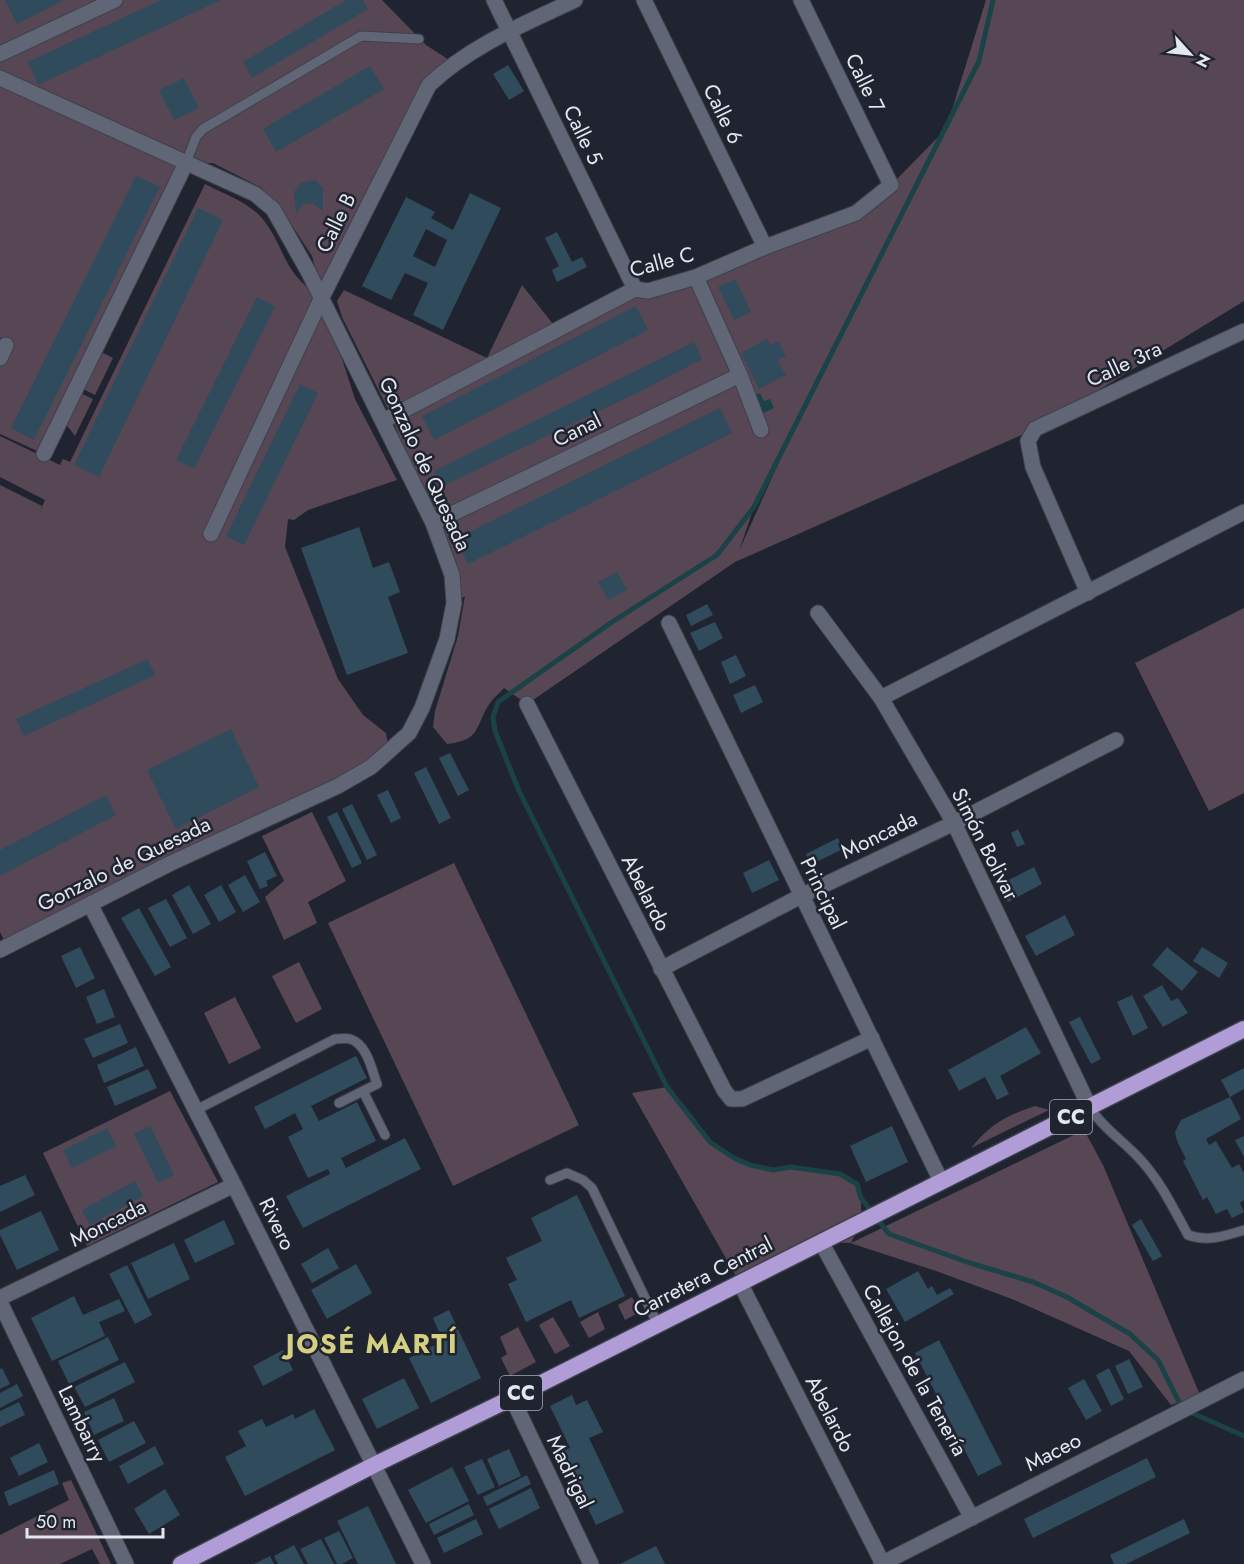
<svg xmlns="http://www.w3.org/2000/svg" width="1244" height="1564" viewBox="0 0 1244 1564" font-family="Jost,sans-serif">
  <rect width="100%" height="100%" fill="#202430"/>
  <!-- green -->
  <g fill="#574754" fill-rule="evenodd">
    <path d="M0 0H382L426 45 454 63 429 85 322 297 355 399 397 480 308 510 294 520 288 519 285 547 338 679 363 715 386 733 389 751 371 767 7 946 0 932V485L42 506 40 512 45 500 0 477V436L60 465 63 459 70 462 205 184C224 194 246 201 261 217 286 246 282 276 322 296L312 256 281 209 260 187 213 163H186L44 454 0 434V339L6 341 0 338Z"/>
    <path d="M986 0H1244V301L1035 429 735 562 527 704 504 688C500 693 494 697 490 703 474 727 482 740 447 744L433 727 435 711 458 636 465 596 454 603 433 523 390 413 342 317 337 301 344 290 487 358 522 285 553 324 648 291 856 213 891 185 946 129ZM786 443 787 444 739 551 754 507Z"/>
    <polygon points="101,352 113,358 95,395 83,389"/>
    <polygon points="80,393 93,399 75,436 65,423"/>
    <polygon points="1244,608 1244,793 1209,811 1135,663"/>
    <polygon points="312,812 346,881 308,902 317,923 284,940 265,897 284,881 262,836"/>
    <polygon points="454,863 579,1125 453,1186 328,923"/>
    <polygon points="299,962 322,1009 296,1023 272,976"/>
    <polygon points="235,997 261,1048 229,1064 204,1013"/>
    <polygon points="667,1087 710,1142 750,1165 773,1170 791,1167 840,1174 857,1184 861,1198 861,1222 851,1243 1084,1130 1103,1165 1200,1395 1171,1405 1129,1351 1012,1299 936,1271 850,1243 821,1242 740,1283 632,1093"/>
    <polygon points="170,1091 218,1182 87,1246 43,1153"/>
    <path d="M1035 1106 1049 1110 971 1148C989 1125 1007 1115 1035 1106Z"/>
    <polygon points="632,1297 640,1312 625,1320 618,1305"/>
    <polygon points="598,1312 605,1329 589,1338 580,1322"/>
    <polygon points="553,1317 570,1346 555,1354 539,1325"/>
    <polygon points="518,1327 536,1362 510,1376 501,1358 507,1354 500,1337"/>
    <polygon points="71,1480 111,1564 100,1564 92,1549 60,1564 0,1564 0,1535 69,1500 62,1483"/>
  </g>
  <!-- water -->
  <polygon fill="#1b4246" points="760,393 764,401 770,399 774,408 763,413 754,395"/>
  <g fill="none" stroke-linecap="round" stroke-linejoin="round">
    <!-- stream -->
    <polyline stroke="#1b4246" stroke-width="5" points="993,0 979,61 754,507 717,555 612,622 498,702 493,717 495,731 519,791 667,1087 710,1142 734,1158 750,1165 773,1170 791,1167 840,1174 857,1184 861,1198 889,1234 970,1263 1033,1282 1065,1296 1130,1334 1158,1360 1179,1402 1190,1412 1244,1436"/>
  </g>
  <!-- building -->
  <g fill="#2f4b5c" fill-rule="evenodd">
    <polygon points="5,0 64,0 17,24"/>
    <polygon points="161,0 221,0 38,85 28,62"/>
    <polygon points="346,0 363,0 368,9 252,78 243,62"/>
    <polygon points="508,65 524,91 509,100 493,74"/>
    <polygon points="370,66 384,89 276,152 263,129"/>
    <polygon points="184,78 199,108 174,120 159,90"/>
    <polygon points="136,176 160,187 34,440 11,428"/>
    <polygon points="315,180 323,188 323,211 312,203 303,204 296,214 294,192 301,183"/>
    <path d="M470 193 501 208 443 330 413 315 428 283 405 273 391 300 362 286 406 197 435 212 431 218 453 230ZM426 229 447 240 435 267 413 256Z"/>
    <polygon points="198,208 223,220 99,477 74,465"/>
    <polygon points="557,232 572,262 582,257 587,267 557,282 552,270 559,266 545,238"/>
    <polygon points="735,279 751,312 734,320 718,287"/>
    <polygon points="257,297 275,306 194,469 176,460"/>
    <polygon points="636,306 648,330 434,440 422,416"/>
    <polygon points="767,339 770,345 778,341 786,356 777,360 786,375 759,389 741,353"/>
    <polygon points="694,342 702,359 643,390 441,487 434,471"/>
    <polygon points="300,384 318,393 244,545 226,536"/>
    <polygon points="720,408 732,433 468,564 455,539"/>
    <polygon points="359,527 373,568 389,562 400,592 388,597 408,653 347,675 301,548"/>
    <polygon points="617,572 627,590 608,600 598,582"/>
    <polygon points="707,604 713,615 691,626 686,615"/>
    <polygon points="715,622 723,638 699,651 690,633"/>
    <polygon points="736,655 746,676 730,684 721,662"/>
    <polygon points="148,659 155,675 24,736 16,719"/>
    <polygon points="755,685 763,702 741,713 733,695"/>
    <polygon points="231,729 259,787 176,829 147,770"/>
    <polygon points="450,753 469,790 458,796 439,758"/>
    <polygon points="426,767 451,818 439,824 414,773"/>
    <polygon points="388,790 401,818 391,823 377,795"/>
    <polygon points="106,795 116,815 0,876 0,850"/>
    <polygon points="352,804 377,855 367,860 342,809"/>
    <polygon points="337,812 362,863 352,868 327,817"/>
    <polygon points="1018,829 1025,844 1017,847 1011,833"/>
    <polygon points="838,838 843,849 810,865 806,854"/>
    <polygon points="265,852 277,876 266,881 268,886 260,889 247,861"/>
    <polygon points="769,860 779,880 752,893 743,873"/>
    <polygon points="1034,867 1042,884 1008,902 999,885"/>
    <polygon points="245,875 260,902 243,912 228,885"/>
    <polygon points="189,885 211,924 193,934 172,895"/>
    <polygon points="221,885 236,912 219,922 204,895"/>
    <polygon points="166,899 187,938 170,947 148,908"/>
    <polygon points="139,908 171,967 155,976 121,918"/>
    <polygon points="1065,915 1075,935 1036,956 1025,936"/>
    <polygon points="80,947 95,978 76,988 61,956"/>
    <polygon points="1167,947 1198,972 1182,991 1152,965"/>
    <polygon points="1202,947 1228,963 1219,978 1193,961"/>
    <polygon points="1162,985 1171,1001 1178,998 1188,1013 1163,1027 1143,996"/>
    <polygon points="104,989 115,1017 97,1024 86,997"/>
    <polygon points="1132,995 1148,1028 1133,1036 1117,1002"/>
    <polygon points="1080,1017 1101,1059 1091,1064 1069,1022"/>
    <polygon points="120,1024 128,1043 93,1058 84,1039"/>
    <polygon points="1026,1027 1041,1053 1000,1076 1009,1094 997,1100 985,1077 959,1091 948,1070"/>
    <polygon points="136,1047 144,1066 104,1083 97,1065"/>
    <polygon points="356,1056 367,1078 311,1106 319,1121 357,1102 376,1141 341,1158 346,1168 405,1138 421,1169 303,1228 286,1196 330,1174 328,1169 308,1178 288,1137 303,1129 295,1113 265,1129 254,1107"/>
    <polygon points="1244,1068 1244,1089 1230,1097 1241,1119 1206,1139 1209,1145 1216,1141 1232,1168 1239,1164 1244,1173 1244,1200 1240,1203 1244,1212 1232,1218 1227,1209 1216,1214 1207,1197 1203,1200 1183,1161 1186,1159 1177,1141 1175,1132 1181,1120 1230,1097 1221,1080"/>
    <polygon points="148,1069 157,1088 115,1106 107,1087"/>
    <polygon points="150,1126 174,1175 158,1183 134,1134"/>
    <polygon points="892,1126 908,1162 866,1182 850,1146"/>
    <polygon points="107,1128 116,1146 72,1168 63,1150"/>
    <polygon points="1244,1136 1244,1157 1235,1140"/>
    <polygon points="25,1175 35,1195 0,1212 0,1186"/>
    <polygon points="135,1181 143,1196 90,1225 82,1210"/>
    <polygon points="577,1195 625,1296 579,1318 571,1300 526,1322 508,1284 517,1280 506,1258 542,1241 531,1218"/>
    <polygon points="41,1211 59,1250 17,1270 0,1235 0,1230"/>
    <polygon points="1141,1219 1162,1256 1153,1261 1132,1225"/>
    <polygon points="224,1220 235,1244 195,1263 184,1240"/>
    <polygon points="174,1243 190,1279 148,1299 131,1263"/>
    <polygon points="328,1248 339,1268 312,1283 301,1264"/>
    <polygon points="356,1264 372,1293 327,1319 311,1290"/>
    <polygon points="127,1265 152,1315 135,1324 109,1274"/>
    <polygon points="918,1271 928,1289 932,1286 937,1295 950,1288 954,1294 905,1322 886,1289"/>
    <polygon points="74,1296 83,1315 119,1299 125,1311 99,1322 105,1336 52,1361 31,1318"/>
    <polygon points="449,1310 481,1378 431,1403 409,1358 443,1341 433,1318"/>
    <polygon points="108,1337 119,1360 69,1384 58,1361"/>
    <polygon points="939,1340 1002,1464 978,1476 915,1353"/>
    <polygon points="283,1350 293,1370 263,1386 253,1366"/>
    <polygon points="1129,1359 1143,1387 1128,1394 1115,1366"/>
    <polygon points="125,1362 135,1382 85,1407 74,1387"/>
    <polygon points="2,1368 10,1384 0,1389 0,1369"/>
    <polygon points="1109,1368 1124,1399 1111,1406 1096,1375"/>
    <polygon points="404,1378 419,1408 377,1429 362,1399"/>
    <polygon points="1084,1379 1102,1411 1086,1420 1068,1388"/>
    <polygon points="17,1384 23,1396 0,1408 0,1393"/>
    <polygon points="572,1395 576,1405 587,1400 603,1432 589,1438 624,1512 596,1525 561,1452 570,1448 550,1406"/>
    <polygon points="114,1398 124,1421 94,1435 84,1412"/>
    <polygon points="19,1402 25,1415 0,1427 0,1411"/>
    <polygon points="314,1409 335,1450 245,1496 225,1457 246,1446 238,1431 262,1419 266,1427 293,1414 295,1419"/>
    <polygon points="134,1421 146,1443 109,1462 98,1440"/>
    <polygon points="39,1443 48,1462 19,1476 10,1458"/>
    <polygon points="155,1446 164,1464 128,1484 119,1466"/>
    <polygon points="509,1449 521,1476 499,1486 487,1459"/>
    <polygon points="1147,1458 1156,1477 1033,1538 1024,1519"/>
    <polygon points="482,1459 495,1487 478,1495 464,1467"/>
    <polygon points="452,1467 469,1501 426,1523 408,1490"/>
    <polygon points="54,1470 59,1484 9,1506 4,1492"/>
    <polygon points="527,1475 531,1484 487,1506 483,1497"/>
    <polygon points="531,1488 540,1508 499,1529 489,1509"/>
    <polygon points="165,1489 180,1515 149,1534 134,1509"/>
    <polygon points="469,1504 474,1515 434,1535 429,1524"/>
    <polygon points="368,1506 396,1564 358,1564 337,1521"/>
    <polygon points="476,1519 483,1534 444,1553 437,1538"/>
    <polygon points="1184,1519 1190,1533 1126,1564 1114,1564 1110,1555"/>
    <polygon points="339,1531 353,1558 342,1564 337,1564 324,1538"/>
    <polygon points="321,1539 334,1564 308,1564 300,1549"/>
    <polygon points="294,1545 304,1564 278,1564 274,1556"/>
    <polygon points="656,1546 665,1564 620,1564"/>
    <polygon points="270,1556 274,1564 254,1564"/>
  </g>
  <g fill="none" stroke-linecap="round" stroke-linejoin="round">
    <defs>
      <g id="service">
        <polyline points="186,163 196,137 203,129 361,36 419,39"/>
        <polyline points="363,1091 385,1135"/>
        <path d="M1090 1108C1103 1128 1122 1140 1138 1157 1160 1180 1173 1208 1188 1235 1207 1242 1225 1236 1244 1230"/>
        <path d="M196 1110 335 1039C339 1039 346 1038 350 1039 367 1044 372 1070 377 1084L339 1103"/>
        <polyline points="550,1180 567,1173 583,1180 592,1188 658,1325"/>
      </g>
      <g id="minor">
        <polyline points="494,0 635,289"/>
        <polyline points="644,0 765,247"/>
        <polyline points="0,54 115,0"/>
        <polyline points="0,78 255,194 273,209 308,271 433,523 452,575 454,603 447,639 422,708 409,733 371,767 338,786 169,864 0,950"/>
        <polyline points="696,277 740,375 761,430"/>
        <polyline points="0,358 6,345"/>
        <polyline points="383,421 635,289 648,291 696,277 765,247 856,213 891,185 801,0"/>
        <polyline points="44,454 186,163"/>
        <polyline points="433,523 740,375"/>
        <path d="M211 534 322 297 429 85C470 46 524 24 575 0"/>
        <polyline points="1088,593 1033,467 1028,441 1035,429 1244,331"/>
        <polyline points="818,613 881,698 954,823 1090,1108"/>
        <polyline points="669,623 941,1181"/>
        <polyline points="881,698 1244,512"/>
        <polyline points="527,704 724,1090 731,1099 742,1099 872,1038"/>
        <polyline points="90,904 234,1185 423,1564"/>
        <polyline points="661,969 801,896 954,823 1116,740"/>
        <polyline points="821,1242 972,1518"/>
        <polyline points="740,1283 883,1564"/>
        <polyline points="0,1298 234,1185"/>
        <polyline points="0,1302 126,1564"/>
        <polyline points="512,1398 591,1564"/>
        <polyline points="881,1564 1244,1379"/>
      </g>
      <polyline id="trunk" points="181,1564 374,1465 512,1398 1244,1029"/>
    </defs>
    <!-- service casing -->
    <use href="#service" stroke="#3d414c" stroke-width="11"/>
    <!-- minor casing -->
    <use href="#minor" stroke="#3d414c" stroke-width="17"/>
    <!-- trunk casing -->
    <use href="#trunk" stroke="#3d414c" stroke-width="19"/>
    <!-- service -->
    <use href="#service" stroke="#606675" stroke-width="9"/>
    <!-- minor -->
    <use href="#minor" stroke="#606675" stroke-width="15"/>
    <!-- trunk -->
    <use href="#trunk" stroke="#b09cd6" stroke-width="16"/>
  </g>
  <g text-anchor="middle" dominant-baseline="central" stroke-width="5" stroke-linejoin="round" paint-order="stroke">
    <!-- shield labels -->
    <g fill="#202430" stroke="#a8acb6" stroke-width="1.5">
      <rect x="1050" y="1100" width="42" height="34" rx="4.5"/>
      <rect x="500" y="1376" width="42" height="34" rx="4.5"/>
    </g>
    <g font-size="20" font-weight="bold" fill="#e3e7ef">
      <text x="1071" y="1117">CC</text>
      <text x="521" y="1393">CC</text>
    </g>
    <!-- street labels -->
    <g font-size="21" fill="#e3e7ef" stroke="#202430">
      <text transform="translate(865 83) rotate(64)">Calle 7</text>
      <text transform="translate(723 114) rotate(64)">Calle 6</text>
      <text transform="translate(583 135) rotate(64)">Calle 5</text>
      <text transform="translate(336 223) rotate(-64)">Calle B</text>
      <text transform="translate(662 262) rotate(-15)">Calle C</text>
      <text transform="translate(1124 364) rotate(-25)">Calle 3ra</text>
      <text transform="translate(577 430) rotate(-26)">Canal</text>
      <text transform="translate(425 464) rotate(65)">Gonzalo de Quesada</text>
      <text transform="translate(879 835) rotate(-26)">Moncada</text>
      <text transform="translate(985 844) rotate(63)">Simón Bolivar</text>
      <text transform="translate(124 864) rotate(-26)">Gonzalo de Quesada</text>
      <text transform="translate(646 893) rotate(63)">Abelardo</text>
      <text transform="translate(823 893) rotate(64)">Principal</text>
      <text transform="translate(108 1223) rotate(-26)">Moncada</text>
      <text transform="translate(277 1224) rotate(64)">Rivero</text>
      <text transform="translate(703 1277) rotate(-27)">Carretera Central</text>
      <text transform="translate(915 1370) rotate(61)">Callejon de la Tenería</text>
      <text transform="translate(830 1414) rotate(63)">Abelardo</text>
      <text transform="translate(82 1424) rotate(64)">Lambarry</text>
      <text transform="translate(1053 1452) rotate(-27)">Maceo</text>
      <text transform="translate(570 1472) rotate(64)">Madrigal</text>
    </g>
    <!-- district labels -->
    <g font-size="27" font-weight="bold" letter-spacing="1.5" fill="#d4cf81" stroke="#202430">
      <text x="372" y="1343">JOSÉ MARTÍ</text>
    </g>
  </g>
  <!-- north arrow -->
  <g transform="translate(1190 54) rotate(117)" stroke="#202430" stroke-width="4.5" paint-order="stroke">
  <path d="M0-4.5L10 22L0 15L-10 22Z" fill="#e3e7ef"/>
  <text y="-9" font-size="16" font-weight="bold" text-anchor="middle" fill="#e3e7ef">N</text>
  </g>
  <!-- scale -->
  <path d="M27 1528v9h136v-9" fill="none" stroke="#e3e7ef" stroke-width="3"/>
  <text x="36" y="1528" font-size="18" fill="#e3e7ef" stroke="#202430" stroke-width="4.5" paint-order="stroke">50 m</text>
</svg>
